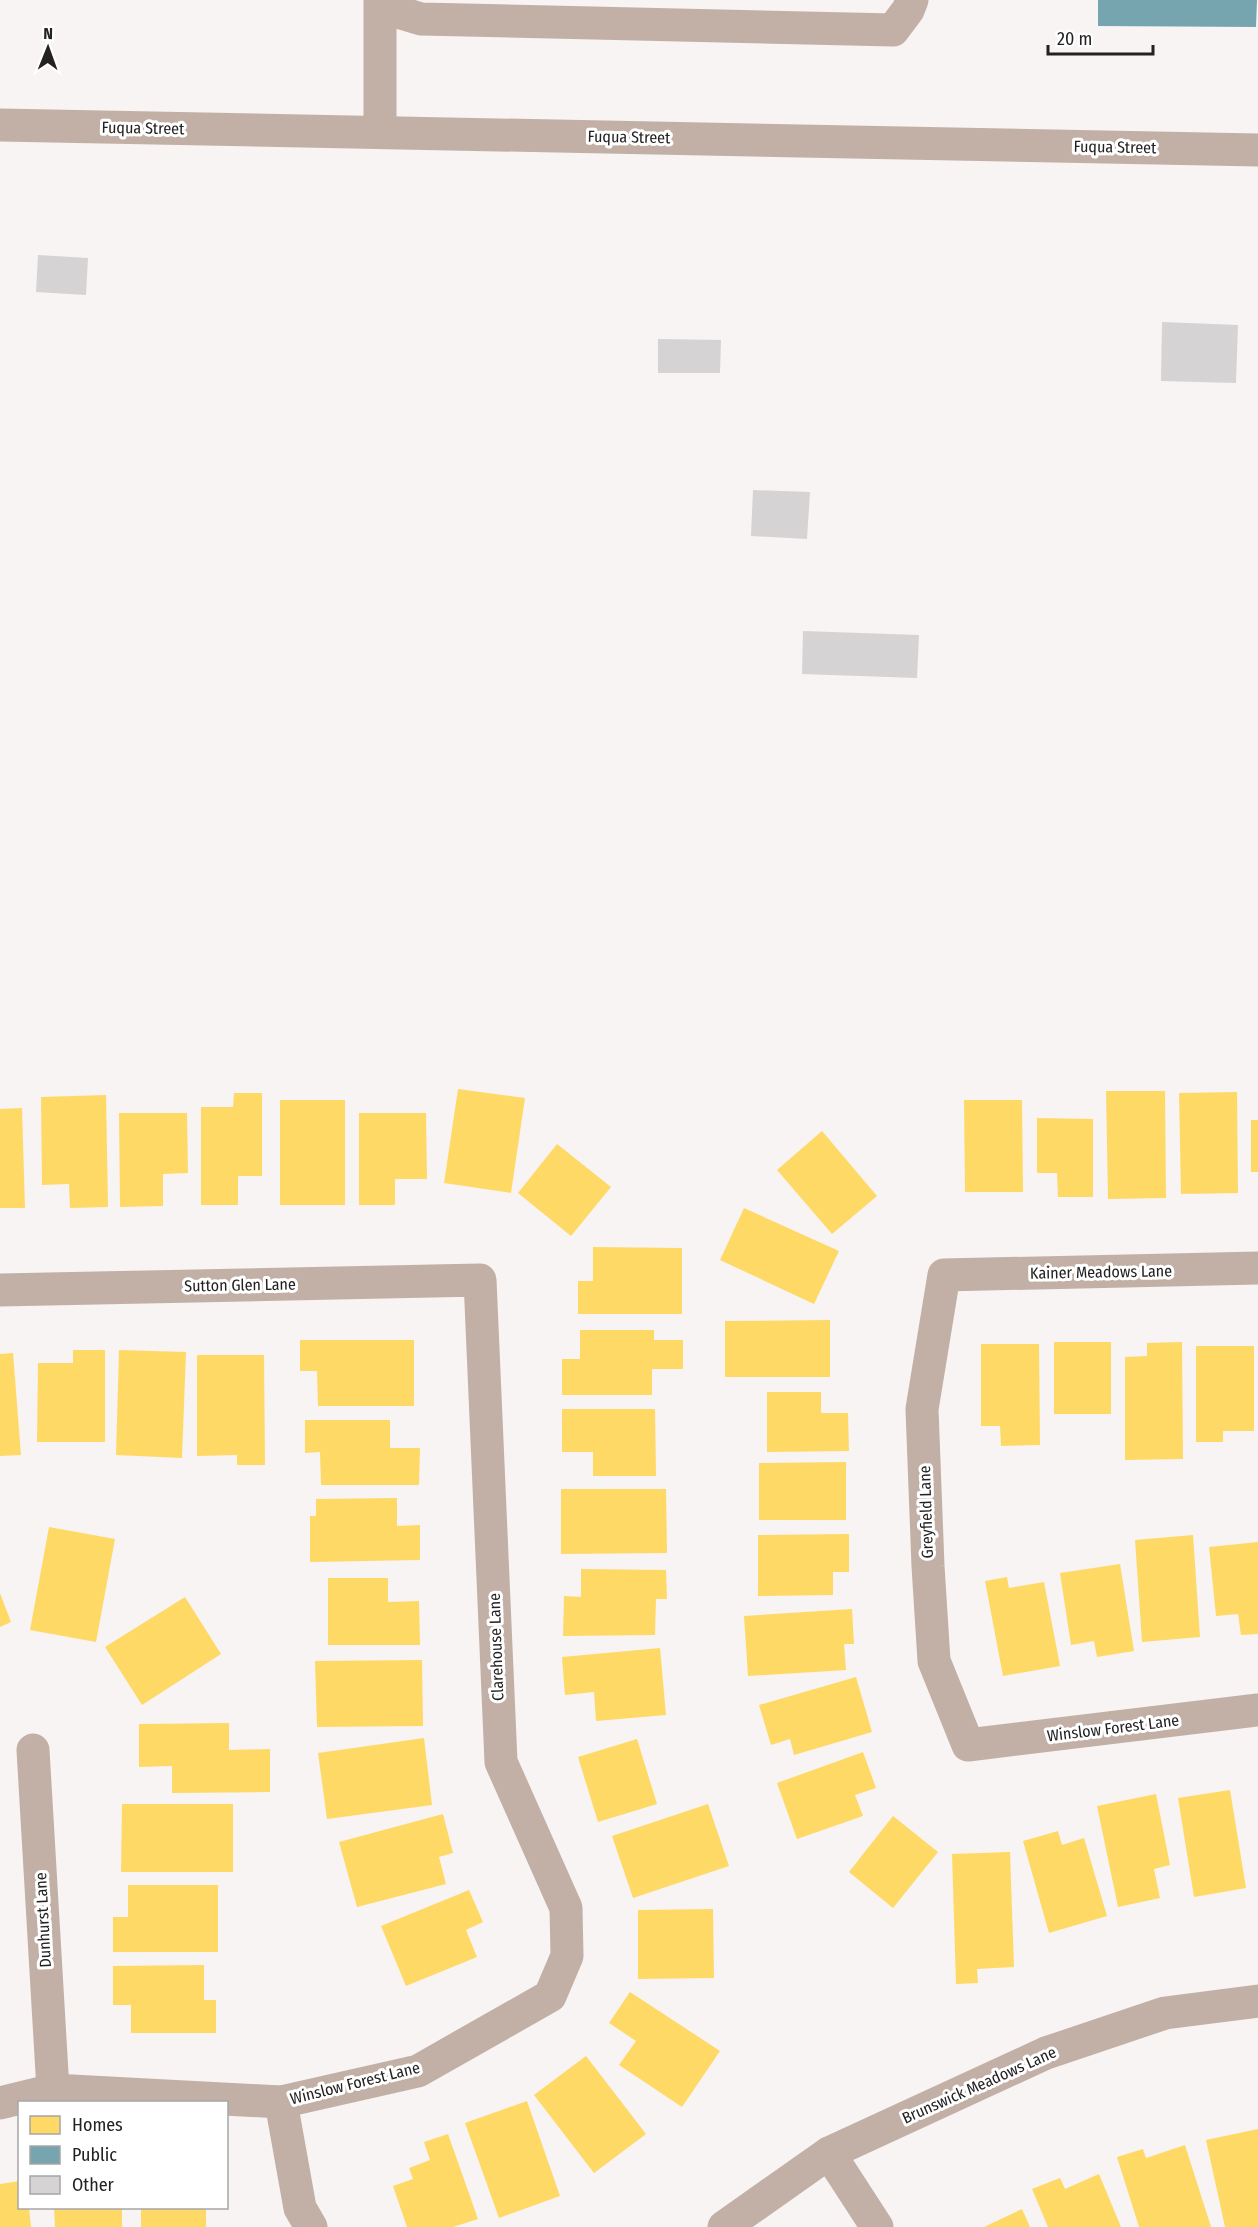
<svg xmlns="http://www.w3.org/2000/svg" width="1258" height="2227" viewBox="0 0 1258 2227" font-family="'Fira Sans Condensed',sans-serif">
  <rect width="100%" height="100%" fill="#f7f4f3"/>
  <!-- homes -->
  <g fill="#ffd966">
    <polygon points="458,1089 525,1098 511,1193 444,1183"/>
    <polygon points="1106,1091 1165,1091 1166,1198 1108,1199"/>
    <polygon points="1237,1092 1238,1193 1181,1194 1179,1093"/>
    <polygon points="234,1093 262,1093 262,1176 238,1176 238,1205 201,1205 201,1107 233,1107"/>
    <polygon points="106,1095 108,1207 70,1208 69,1184 42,1185 41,1097"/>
    <rect x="280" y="1100" width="65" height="105"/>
    <polygon points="964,1100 1022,1100 1023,1192 965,1192"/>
    <polygon points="22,1108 25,1208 0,1208 0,1109"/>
    <polygon points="119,1113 187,1113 188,1173 163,1174 163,1206 120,1207"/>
    <polygon points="359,1113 426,1113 427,1179 395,1179 395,1205 359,1205"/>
    <polygon points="1037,1118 1093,1119 1093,1197 1058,1197 1057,1173 1037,1173"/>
    <rect x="1251" y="1120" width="7" height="52"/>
    <polygon points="822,1131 877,1196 832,1234 777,1170"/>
    <polygon points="557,1144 611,1187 571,1236 518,1193"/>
    <polygon points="744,1208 839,1251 814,1304 720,1260"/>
    <polygon points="593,1247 682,1248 682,1314 578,1314 578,1281 593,1281"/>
    <polygon points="830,1320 830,1377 725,1377 725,1321"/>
    <polygon points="580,1330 654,1330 654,1340 683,1340 683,1369 652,1369 652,1395 562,1395 562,1359 580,1359"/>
    <polygon points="300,1340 414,1340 414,1406 318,1406 317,1371 300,1371"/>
    <rect x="1054" y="1342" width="57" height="72"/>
    <polygon points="1182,1342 1183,1459 1125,1460 1125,1357 1147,1356 1147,1343"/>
    <polygon points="981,1344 1039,1344 1040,1445 1001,1446 1000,1426 981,1426"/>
    <polygon points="1196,1346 1254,1346 1254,1431 1223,1431 1223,1442 1196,1442"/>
    <polygon points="73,1350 105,1350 105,1442 37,1442 38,1363 73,1363"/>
    <polygon points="119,1350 186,1352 182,1458 116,1455"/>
    <polygon points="13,1353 21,1455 0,1456 0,1354"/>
    <polygon points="197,1355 264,1355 265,1465 237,1465 237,1455 197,1456"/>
    <polygon points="767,1392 821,1392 821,1413 848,1413 849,1451 767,1452"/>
    <polygon points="562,1409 655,1409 656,1476 593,1476 593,1452 562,1452"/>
    <polygon points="305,1420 390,1420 390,1448 420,1448 419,1485 321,1485 320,1452 305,1453"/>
    <polygon points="846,1462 846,1520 759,1520 759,1463"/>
    <polygon points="561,1489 666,1489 667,1553 561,1554"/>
    <polygon points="397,1498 397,1526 420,1525 420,1560 310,1562 310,1516 316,1516 316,1499"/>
    <polygon points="49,1527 115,1539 96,1642 30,1630"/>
    <polygon points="849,1534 849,1572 833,1572 833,1595 758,1596 758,1535"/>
    <polygon points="1193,1535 1200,1637 1142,1642 1135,1540"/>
    <polygon points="1258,1542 1258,1634 1241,1635 1238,1614 1216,1616 1209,1547"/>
    <polygon points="1120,1564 1134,1651 1097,1657 1094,1641 1071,1645 1060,1573"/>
    <polygon points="581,1569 666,1570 667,1599 656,1599 655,1635 563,1636 564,1596 581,1597"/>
    <polygon points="1007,1577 1009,1588 1044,1582 1060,1666 1003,1676 985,1581"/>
    <polygon points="328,1578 388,1578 388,1602 419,1601 420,1645 328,1645"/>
    <polygon points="0,1593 11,1622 0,1627"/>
    <polygon points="185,1597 221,1654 142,1705 105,1647"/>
    <polygon points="852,1609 854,1644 844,1644 846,1670 748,1676 744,1616"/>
    <polygon points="660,1648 666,1715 596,1721 594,1692 565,1695 562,1657"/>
    <polygon points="422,1660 423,1726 317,1727 315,1661"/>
    <polygon points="856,1677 872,1732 794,1755 790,1739 771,1745 759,1705"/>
    <polygon points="229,1723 229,1750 270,1749 270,1792 172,1793 172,1766 139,1767 139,1724"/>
    <polygon points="424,1738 432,1805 327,1819 318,1753"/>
    <polygon points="637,1739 657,1804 598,1822 578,1757"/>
    <polygon points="863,1752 876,1788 855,1795 863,1816 797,1839 777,1783"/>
    <polygon points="1230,1790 1246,1888 1194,1897 1178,1798"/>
    <polygon points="1156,1794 1170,1865 1154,1869 1160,1898 1118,1907 1097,1806"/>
    <polygon points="122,1804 233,1804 233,1872 121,1872"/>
    <polygon points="708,1804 729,1866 633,1898 612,1836"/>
    <polygon points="443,1814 453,1853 439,1857 446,1884 357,1907 339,1842"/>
    <polygon points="893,1816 938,1852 893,1908 849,1872"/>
    <polygon points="1058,1831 1062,1845 1084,1838 1107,1916 1049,1933 1023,1841"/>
    <polygon points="1010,1852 1014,1967 977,1969 978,1983 956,1984 952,1854"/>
    <polygon points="128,1885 218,1885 218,1952 113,1952 113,1917 128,1917"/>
    <polygon points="469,1890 483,1922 466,1930 477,1957 406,1986 381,1926"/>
    <polygon points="713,1909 714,1978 638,1979 638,1910"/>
    <polygon points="204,1965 204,2000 216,2000 216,2033 131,2033 131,2005 113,2005 113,1966"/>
    <polygon points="630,1992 720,2051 682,2107 619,2065 636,2041 609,2023"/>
    <polygon points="586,2056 646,2134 594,2173 534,2095"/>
    <polygon points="527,2101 560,2196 499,2218 465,2123"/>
    <polygon points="1258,2129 1258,2227 1225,2227 1206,2140"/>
    <polygon points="448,2134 478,2219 453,2227 407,2227 393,2186 413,2179 409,2168 430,2160 424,2142"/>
    <polygon points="1185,2145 1211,2227 1139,2227 1117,2157 1143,2149 1146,2158"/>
    <polygon points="1099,2174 1121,2227 1048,2227 1032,2189 1060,2178 1065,2189"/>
    <polygon points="20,2181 20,2208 29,2208 31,2227 0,2227 0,2184"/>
    <polygon points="54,2208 122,2208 122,2227 55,2227"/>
    <rect x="141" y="2208" width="65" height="19"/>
    <polygon points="1022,2209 1030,2227 984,2227"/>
  </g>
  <!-- public -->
  <polygon fill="#76a5af" points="1098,0 1257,0 1256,27 1098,26"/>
  <!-- building -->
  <g fill="#d5d3d3">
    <polygon points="38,255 88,258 86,295 36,292"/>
    <polygon points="1162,322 1238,325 1236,383 1161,381"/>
    <polygon points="658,339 721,340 720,373 658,373"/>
    <polygon points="753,490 810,492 807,539 751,536"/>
    <polygon points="803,631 919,635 917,678 802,674"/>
  </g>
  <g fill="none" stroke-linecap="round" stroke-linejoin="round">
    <!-- street -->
    <g stroke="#c2b0a6" stroke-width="33">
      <polyline points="381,7 421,19 893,30 908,10 912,0"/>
      <polyline points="0,125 1258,150"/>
      <polyline points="380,132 380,0"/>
      <polyline points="1258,1268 944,1275 922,1409 928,1566 934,1661 968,1745 1258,1710"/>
      <polyline points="0,1290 480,1280 501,1762 566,1908 567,1956 550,1996 418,2071 281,2102 53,2090 0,2103"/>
      <polyline points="33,1750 53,2090"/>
      <polyline points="281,2102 300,2208 311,2227"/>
      <polyline points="829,2153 877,2227"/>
      <polyline points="724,2227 829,2153 1046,2053 1165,2013 1258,2001"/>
    </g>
  </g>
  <g text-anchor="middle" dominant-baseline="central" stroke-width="6" stroke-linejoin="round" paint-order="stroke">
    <!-- street labels -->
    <g font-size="16" fill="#232121" stroke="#fff">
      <text transform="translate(143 128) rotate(1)">Fuqua Street</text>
      <text transform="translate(629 137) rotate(1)">Fuqua Street</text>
      <text transform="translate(1115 147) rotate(1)">Fuqua Street</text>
      <text transform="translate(1101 1272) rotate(-1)">Kainer Meadows Lane</text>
      <text transform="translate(240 1285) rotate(-1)">Sutton Glen Lane</text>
      <text transform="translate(926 1512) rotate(-92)">Greyfield Lane</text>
      <text transform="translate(496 1647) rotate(-92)">Clarehouse Lane</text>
      <text transform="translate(1113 1728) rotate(-7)">Winslow Forest Lane</text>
      <text transform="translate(43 1920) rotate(-93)">Dunhurst Lane</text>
      <text transform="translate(355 2083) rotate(-14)">Winslow Forest Lane</text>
      <text transform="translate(979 2085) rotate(-24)">Brunswick Meadows Lane</text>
    </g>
  </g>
  <!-- legend -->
  <rect x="18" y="2101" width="210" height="108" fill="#ffffff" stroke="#a7a6a6" stroke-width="1.5"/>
  <rect x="30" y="2116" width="30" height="18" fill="#ffd966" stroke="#a7a6a6" stroke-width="1.5"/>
  <text x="72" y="2131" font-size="18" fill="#232121">Homes</text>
  <rect x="30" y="2146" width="30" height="18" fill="#76a5af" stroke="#a7a6a6" stroke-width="1.5"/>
  <text x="72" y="2161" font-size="18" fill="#232121">Public</text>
  <rect x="30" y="2176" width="30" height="18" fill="#d5d3d3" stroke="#a7a6a6" stroke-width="1.5"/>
  <text x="72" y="2191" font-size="18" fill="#232121">Other</text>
  <!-- north arrow -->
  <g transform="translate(48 48) rotate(1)" stroke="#ffffff" stroke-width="4.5" paint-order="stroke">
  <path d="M0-4.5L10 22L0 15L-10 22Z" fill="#232121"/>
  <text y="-9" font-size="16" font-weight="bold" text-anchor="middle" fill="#232121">N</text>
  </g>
  <!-- scale -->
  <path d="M1048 45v9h105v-9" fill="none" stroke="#232121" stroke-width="3"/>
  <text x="1057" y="45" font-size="18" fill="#232121" stroke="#ffffff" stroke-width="4.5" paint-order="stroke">20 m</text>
</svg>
